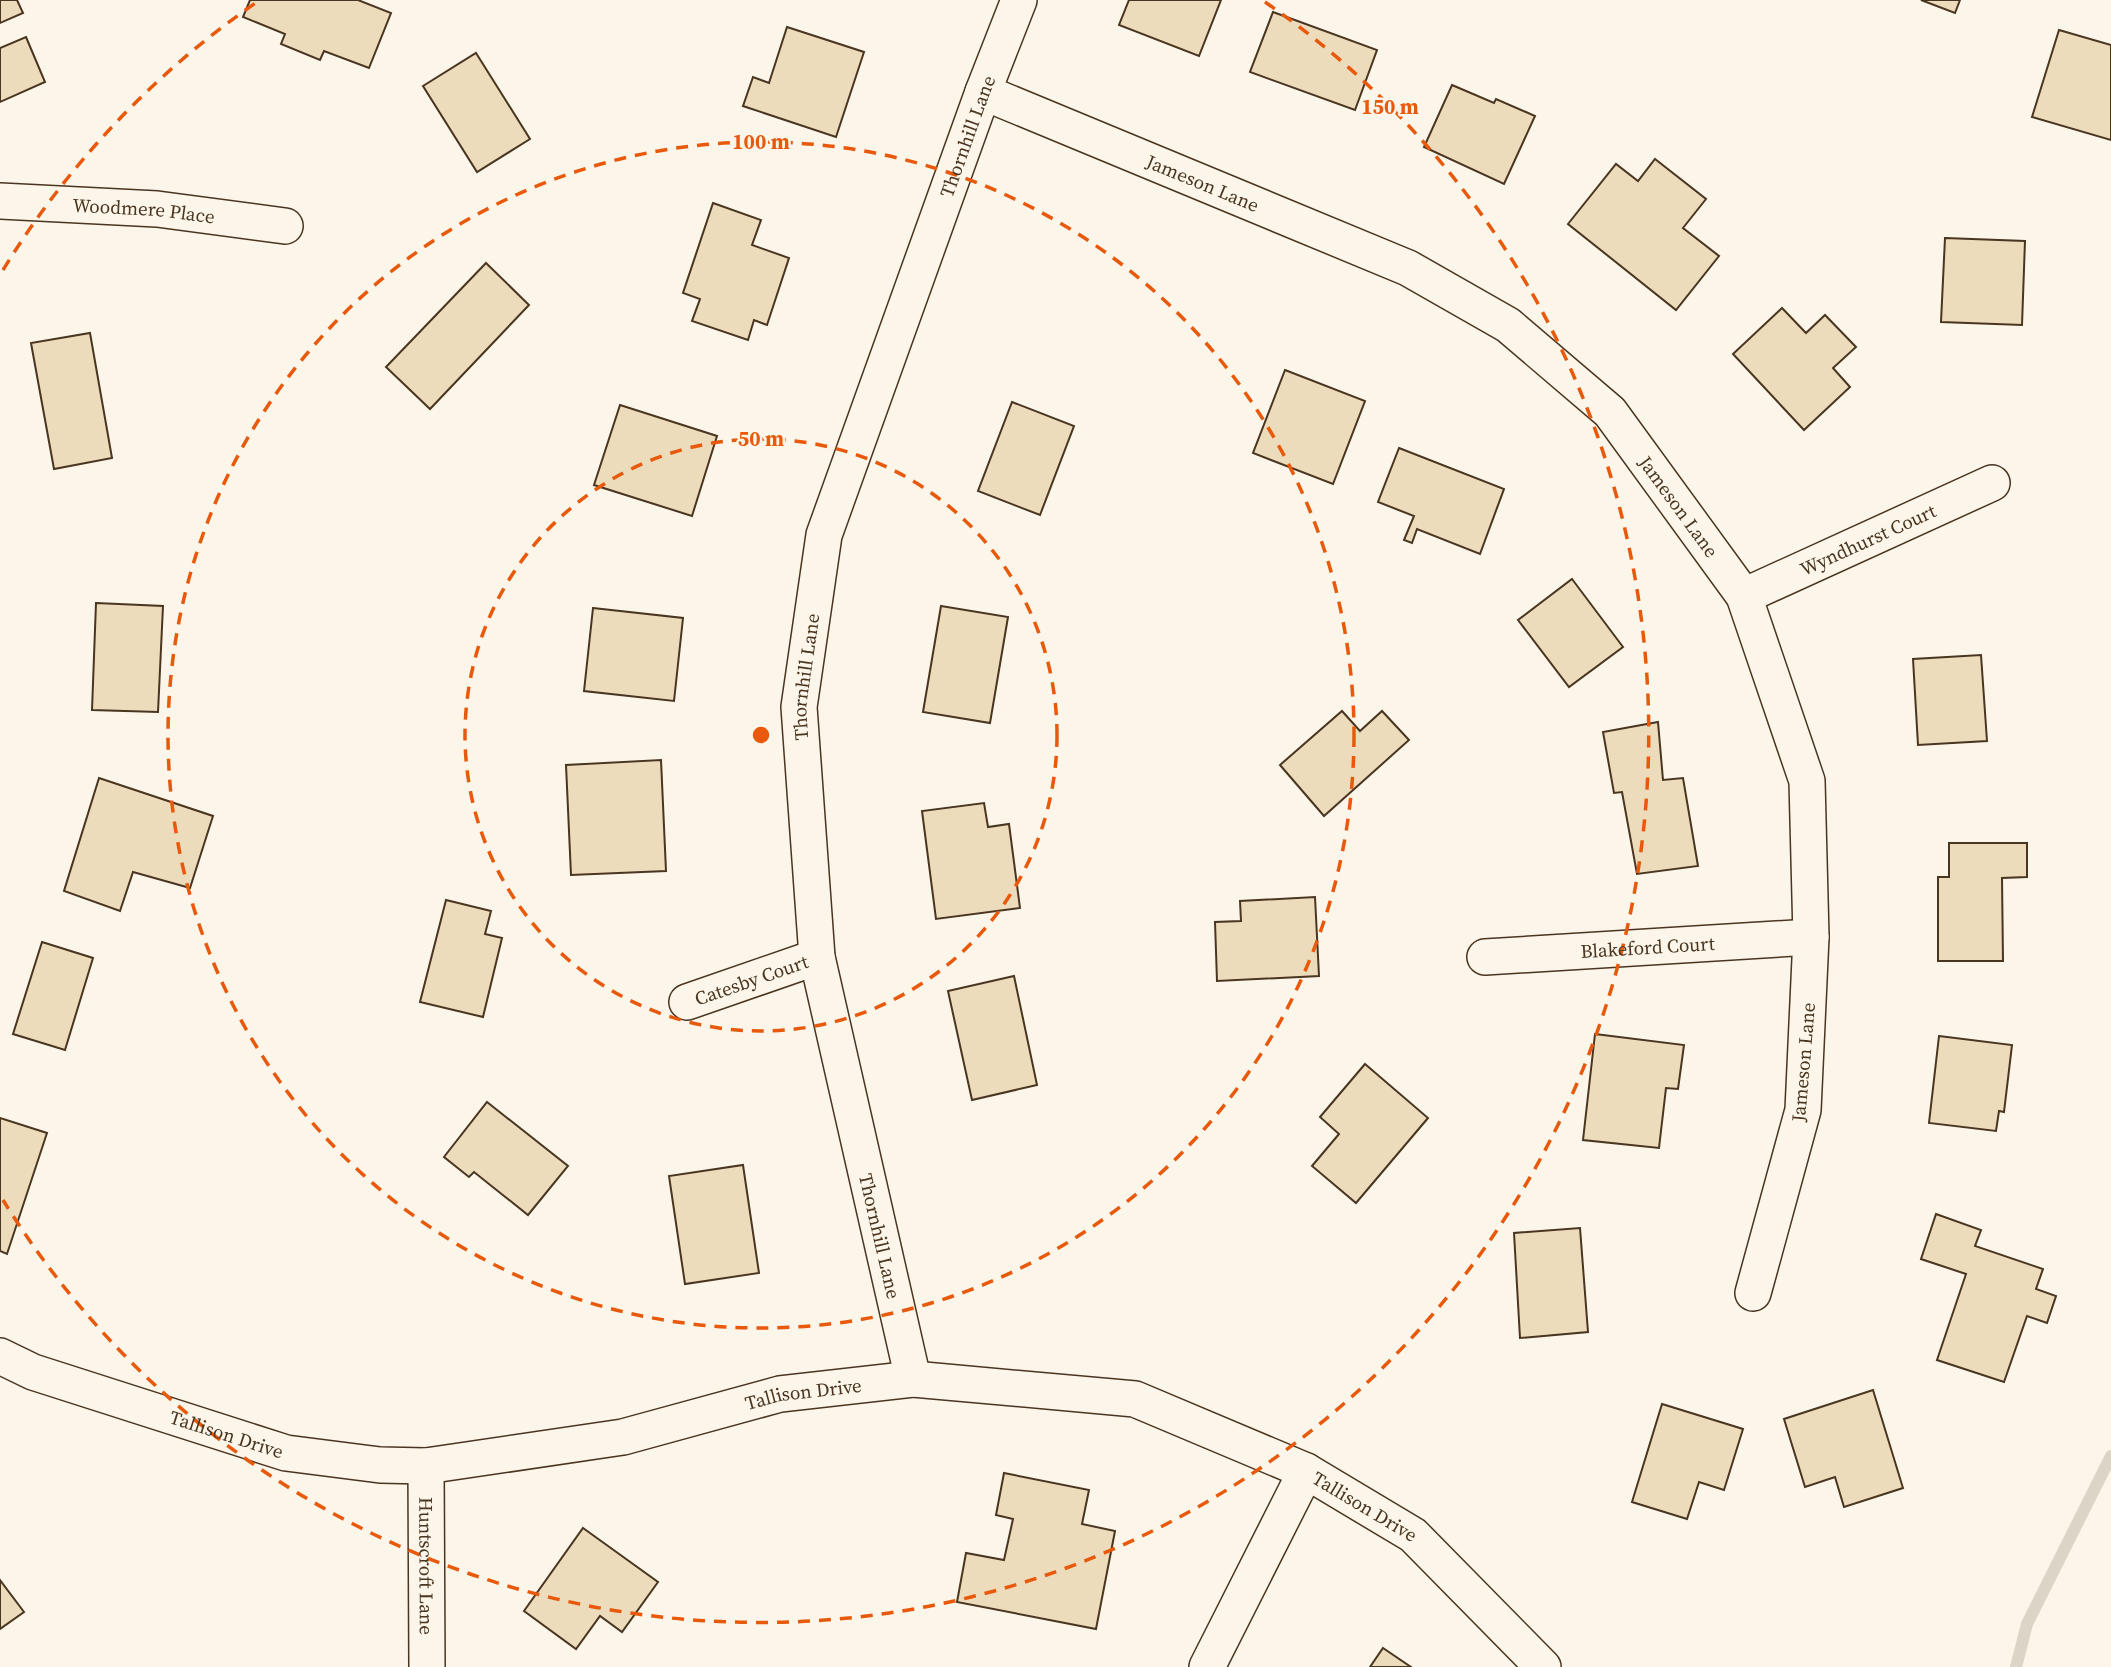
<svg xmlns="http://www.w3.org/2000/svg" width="2111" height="1667" viewBox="0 0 2111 1667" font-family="'Source Serif 4',serif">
  <rect width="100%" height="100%" fill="#fbf6e9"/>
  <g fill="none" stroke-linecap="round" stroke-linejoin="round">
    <!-- stream -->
    <polyline stroke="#dcd4c6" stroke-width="12" points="2016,1667 2027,1624 2111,1456"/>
  </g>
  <!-- building -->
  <g fill="#ecdcbc" stroke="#4a3520" stroke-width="2">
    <polygon points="0,0 17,0 23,13 0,23"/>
    <polygon points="250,0 358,0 391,13 369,68 324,51 320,60 281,44 285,34 243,17"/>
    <polygon points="1129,0 1221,0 1199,56 1119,25"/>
    <polygon points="1921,0 1960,0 1955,13"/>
    <polygon points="1273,12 1377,50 1355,110 1250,72"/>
    <polygon points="787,27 864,52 836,137 743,106 753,77 769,83"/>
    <polygon points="2059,30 2111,45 2111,140 2032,117"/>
    <polygon points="26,37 45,82 0,102 0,48"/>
    <polygon points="476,53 530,139 477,172 423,86"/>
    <polygon points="1452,85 1494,103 1496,99 1535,116 1504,184 1424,147"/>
    <polygon points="1655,159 1706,199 1683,228 1719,256 1676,310 1568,224 1616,164 1638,181"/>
    <polygon points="713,203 761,220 752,245 789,258 767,325 754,320 748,340 692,321 700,299 683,293"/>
    <polygon points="1945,238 2025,241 2022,325 1941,322"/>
    <polygon points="486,263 529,305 430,409 386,367"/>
    <polygon points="1782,308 1806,333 1825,315 1856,347 1833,368 1850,387 1804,430 1733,354"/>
    <polygon points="90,333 112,458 54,469 31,343"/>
    <polygon points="1285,370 1365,401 1333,484 1253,453"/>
    <polygon points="1012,402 1074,426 1040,515 978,491"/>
    <polygon points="620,405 717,436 692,516 594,485"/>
    <polygon points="1399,448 1504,489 1480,554 1417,529 1412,543 1404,540 1414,516 1378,502"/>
    <polygon points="1572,579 1623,647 1569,687 1518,620"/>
    <polygon points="96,603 163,606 158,712 92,710"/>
    <polygon points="941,606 1008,617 990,723 923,712"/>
    <polygon points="593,608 683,618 674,701 584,691"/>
    <polygon points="1981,655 1987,741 1918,745 1913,659"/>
    <polygon points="1342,711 1360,731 1382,711 1409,740 1324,816 1280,765"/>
    <polygon points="1658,722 1663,780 1683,778 1698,866 1637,874 1622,792 1614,793 1603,732"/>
    <polygon points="661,760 666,871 571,875 566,765"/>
    <polygon points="99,778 213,816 190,888 133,872 120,911 64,891"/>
    <polygon points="984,803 988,827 1009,824 1020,908 936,919 922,811"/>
    <polygon points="1949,843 2027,843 2027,877 2002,878 2003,961 1938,961 1938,877 1949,877"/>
    <polygon points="1315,897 1319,976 1217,981 1215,922 1241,921 1240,901"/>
    <polygon points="446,900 491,911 485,934 502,938 483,1017 420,1002"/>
    <polygon points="42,942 93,958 65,1050 13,1034"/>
    <polygon points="1014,976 1037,1085 972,1100 948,991"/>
    <polygon points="1595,1034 1684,1045 1678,1089 1666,1088 1659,1148 1583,1140"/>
    <polygon points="1939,1036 2012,1045 2004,1112 1999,1111 1996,1131 1929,1123"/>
    <polygon points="1365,1064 1428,1118 1356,1203 1312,1166 1339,1134 1320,1117"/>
    <polygon points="487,1102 568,1166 528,1215 474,1172 469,1177 444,1157"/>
    <polygon points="0,1118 47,1133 7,1254 0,1251"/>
    <polygon points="743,1165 759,1273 685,1284 669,1176"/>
    <polygon points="1936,1214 1981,1230 1975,1246 2043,1269 2036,1289 2056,1296 2047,1323 2027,1316 2004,1382 1937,1360 1966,1274 1921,1259"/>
    <polygon points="1580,1228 1588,1332 1520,1338 1514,1233"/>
    <polygon points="1873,1390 1903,1488 1844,1507 1835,1477 1805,1487 1784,1419"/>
    <polygon points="1662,1404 1743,1429 1724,1490 1699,1482 1687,1519 1632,1502"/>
    <polygon points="1004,1473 1089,1490 1082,1524 1115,1531 1096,1629 957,1602 966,1553 1004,1560 1013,1519 996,1515"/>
    <polygon points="583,1528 658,1582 622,1632 600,1616 576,1649 524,1611"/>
    <polygon points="0,1580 24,1612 0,1629"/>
    <polygon points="1383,1648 1411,1667 1370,1667"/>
  </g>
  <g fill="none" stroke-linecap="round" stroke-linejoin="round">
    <defs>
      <g id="minor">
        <path id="s1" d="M983 92 1408 268 1508 325 1610 412 1744 596 1807 781 1811 937 1803 1110 1753 1293"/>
        <path id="s2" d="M0 201 157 209 285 226"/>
        <path id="s3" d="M1744 596 1992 483"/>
        <path id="s4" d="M1485 957 1811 937"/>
        <path id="s5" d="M687 1002 817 957"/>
        <path id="s6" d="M0 1356 33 1372 286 1453 380 1465 426 1466 623 1437 780 1394 913 1379 1135 1399 1306 1471 1413 1535 1543 1667"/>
        <path id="s7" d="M913 1379 817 957 799 707 824 535 983 92 1019 0"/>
        <path id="s8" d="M426 1466 427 1667"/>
        <polyline points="1207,1667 1306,1471"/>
      </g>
    </defs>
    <!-- minor casing -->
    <use href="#minor" stroke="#4a3520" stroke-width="38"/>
    <!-- minor -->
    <use href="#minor" stroke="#fbf6e9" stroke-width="35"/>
  </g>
  <!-- distance rings -->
  <g fill="none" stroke="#e8590c" stroke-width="3.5" stroke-dasharray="12 9">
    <circle cx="761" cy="735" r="296"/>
    <circle cx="761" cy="735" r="593"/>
    <path d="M3 270A889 889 0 0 1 257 2M1265 2A889 889 0 1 1 3 1200"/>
  </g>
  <g text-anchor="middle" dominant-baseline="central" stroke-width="5" stroke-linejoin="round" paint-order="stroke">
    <!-- street labels -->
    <g font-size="19" fill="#4a3520" stroke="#fbf6e9">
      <text stroke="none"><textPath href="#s7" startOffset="1281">Thornhill Lane</textPath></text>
      <text stroke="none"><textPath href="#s1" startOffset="238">Jameson Lane</textPath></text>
      <text stroke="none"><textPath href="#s2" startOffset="144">Woodmere Place</textPath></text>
      <text stroke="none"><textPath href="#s1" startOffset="826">Jameson Lane</textPath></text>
      <text stroke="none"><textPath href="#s3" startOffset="136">Wyndhurst Court</textPath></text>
      <text stroke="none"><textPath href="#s7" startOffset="714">Thornhill Lane</textPath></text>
      <text stroke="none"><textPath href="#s4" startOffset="163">Blakeford Court</textPath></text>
      <text stroke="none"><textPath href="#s5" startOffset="68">Catesby Court</textPath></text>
      <text transform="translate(1803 1062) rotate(-85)">Jameson Lane</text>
      <text transform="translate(880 1236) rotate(77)">Thornhill Lane</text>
      <text stroke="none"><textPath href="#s6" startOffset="828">Tallison Drive</textPath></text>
      <text stroke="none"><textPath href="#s6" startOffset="240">Tallison Drive</textPath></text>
      <text stroke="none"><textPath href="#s6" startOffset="1416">Tallison Drive</textPath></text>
      <text stroke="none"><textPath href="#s8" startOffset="100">Huntscroft Lane</textPath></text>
    </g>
  </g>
  <circle cx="761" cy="735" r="10" fill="#e8590c" stroke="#fbf6e9" stroke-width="3.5"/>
  <g font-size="21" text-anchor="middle" font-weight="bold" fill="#e8590c" stroke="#fbf6e9" stroke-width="5" stroke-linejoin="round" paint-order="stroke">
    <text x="1390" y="114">150 m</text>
    <text x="761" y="149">100 m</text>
    <text x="761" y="446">50 m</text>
  </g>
</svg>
